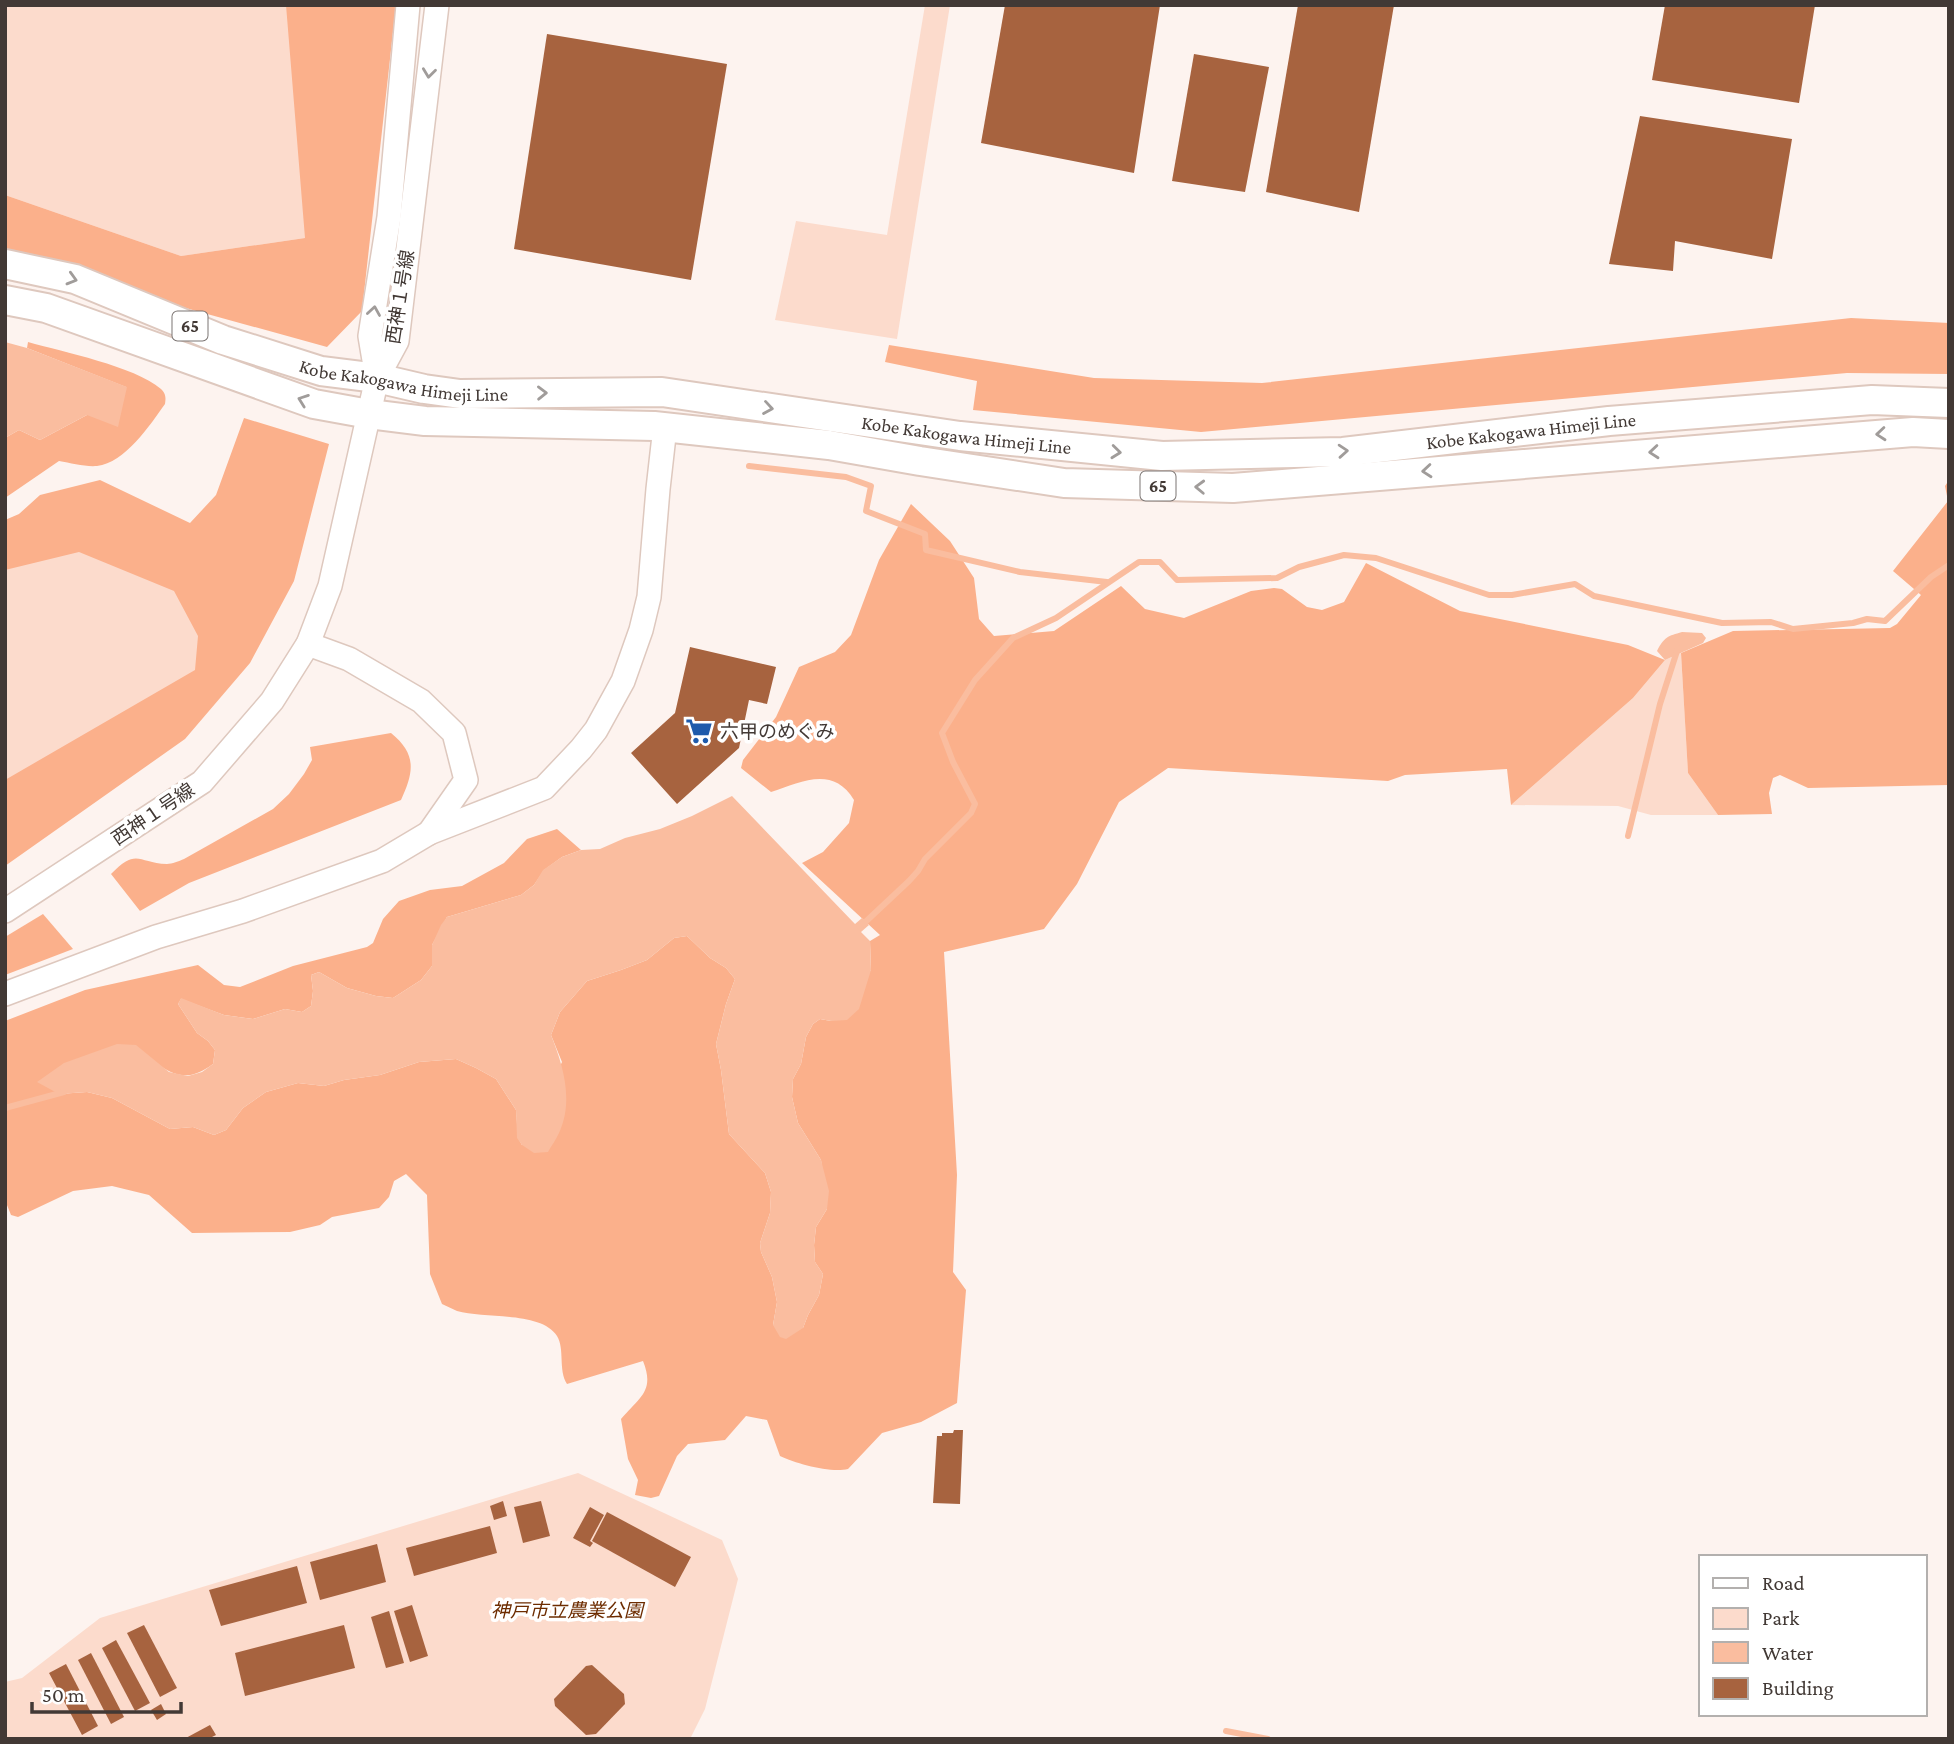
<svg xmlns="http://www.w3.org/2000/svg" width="1954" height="1744" viewBox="0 0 1954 1744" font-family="'Crimson Pro','Noto Sans JP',serif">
  <rect width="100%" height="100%" fill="#fdf3ef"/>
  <!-- green -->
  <g fill="#fcdbcc">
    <polygon points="5,5 305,5 305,238 181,256 5,195"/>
    <polygon points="925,5 950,5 897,339 775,320 796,221 887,235"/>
    <polygon points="5,527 197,591 215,670 5,805"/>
    <polygon points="1681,653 1688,773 1718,815 1651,815 1618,806 1511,805 1633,698 1665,660"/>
    <polygon points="578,1473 722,1540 738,1579 705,1709 690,1739 5,1739 5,1682 22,1678 100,1618"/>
  </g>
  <!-- forest -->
  <g fill="#fbb08b">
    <polygon points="286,5 396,5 362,311 327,347 5,258 5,195 181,256 305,238"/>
    <polygon points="1851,318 1949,323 1949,374 1847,373 1201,432 973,410 977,381 885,362 889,345 1094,378 1262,383"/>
    <path d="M28 342C63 352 134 366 161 389 166 394 166 398 165 404 150 425 125 463 97 466 85 467 71 463 59 461L5 498V438L19 430 40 440 87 415 126 387 27 348Z"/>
    <polygon points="244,418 329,444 294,581 250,663 185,739 5,866 5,780 195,670 198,636 174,591 79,552 5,570 5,520 19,514 40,495 100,480 190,523 216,495"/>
    <polygon points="1949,480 1949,785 1808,788 1780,775 1773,778 1769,793 1772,814 1718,815 1688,773 1681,653 1733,631 1890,628 1897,624 1921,595 1893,571 1948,501 1945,486"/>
    <path d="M911 504 950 541 974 578 979 619 994 636 1054 631 1121 586 1145 609 1184 618 1251 591 1274 588 1282 589 1307 607 1322 610 1344 602 1366 563 1460 611 1628 645 1665 660 1633 698 1511 805 1507 769 1405 775 1388 781 1168 768 1119 802 1077 884 1044 929 944 952 957 1175 953 1272 966 1290 957 1403 921 1422 882 1433 848 1469C830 1473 797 1464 780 1456L767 1420 746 1416 725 1440 688 1444 677 1456 659 1496 651 1498 635 1495 638 1480 628 1459 621 1419C640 1397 655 1391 643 1361L567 1384C558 1370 565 1349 557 1336 541 1311 484 1319 457 1311 452 1309 447 1306 442 1304L430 1274 427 1195 406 1174 394 1181 389 1197 379 1208 332 1217 320 1225 290 1232 192 1233 149 1195 112 1186 73 1191 18 1217 11 1215 5 1200V1021L85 990 198 965 224 985 240 987 293 966 367 947 373 943 383 919 399 901 430 890 462 886 504 863 527 839 557 829 581 850 562 857 544 870 534 885 521 895 447 917 432 945V966L421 980 393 998 376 996 347 988 319 972 311 975 313 991 311 1006 302 1012 285 1009 253 1019 224 1015 181 999 178 1004 197 1033 208 1041 215 1050 213 1064C189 1082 174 1077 152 1060L59 1094 87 1092 112 1098 170 1129 193 1127 214 1135 226 1130 243 1108 266 1092 298 1083 324 1086 344 1080 380 1075 419 1062 456 1059 476 1068 496 1079 516 1110 518 1138 522 1145 562 1062 551 1035 560 1012 587 981 621 970 647 960 674 938 687 936 710 958 726 968 735 979 726 1004 716 1044 721 1070 729 1134 765 1173 771 1192 770 1213 760 1243 761 1252 772 1277 777 1302 773 1325 803 1328 808 1315 819 1295 823 1274 815 1262 814 1245 816 1227 827 1209 821 1160 798 1123 792 1097 793 1079 801 1064 806 1037 813 1024 820 1019 831 1021 871 970 870 941 880 935 802 863 823 852 849 823 854 800C833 765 801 782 771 792L741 768 743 760 776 717 799 667 835 652 851 635 879 560Z"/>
    <path d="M391 733C417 754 414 772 401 800L189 883 140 911 111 874C137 847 138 863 167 864 172 864 179 861 184 859L273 809 289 794 304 774 312 760 310 747Z"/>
    <polygon points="43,914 73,949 5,975 5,937"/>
  </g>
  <!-- water -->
  <g fill="#fabd9f">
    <polygon points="5,342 27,348 127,387 118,427 87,415 40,440 19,430 5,438"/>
    <path d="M1682 632 1702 633 1706 638 1703 643 1665 660 1657 651C1664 637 1668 636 1682 632Z"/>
    <path d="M732 796 855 924 862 918 869 925 861 932 870 941 871 970 859 1009 847 1020 831 1021 820 1019 813 1024 806 1037 801 1064 793 1079 792 1097 798 1123 821 1160 829 1191 827 1209 816 1227 814 1245 815 1262 823 1274 819 1295 808 1315 803 1328 786 1339 780 1337 773 1325 777 1302 772 1277 761 1252 760 1243 770 1213 771 1192 765 1173 729 1134 721 1070 716 1044 726 1004 735 979 726 968 710 958 687 936 674 938 647 960 621 970 587 981 560 1012 551 1035C563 1065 574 1101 559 1133 556 1140 551 1146 548 1152L534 1153 522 1145 517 1138 516 1110 496 1079 476 1068 456 1059 419 1062 380 1075 344 1080 324 1086 298 1083 266 1092 243 1108 226 1130 214 1135 193 1127 170 1129 112 1098 87 1092 59 1094 37 1082 64 1063 117 1044 136 1045 169 1072 188 1076 202 1072 213 1064 215 1050 208 1041 197 1033 178 1004 181 998 224 1015 253 1019 285 1009 302 1012 311 1006 313 991 311 975 319 972 347 988 376 996 393 998 421 980 432 966V945L441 925 447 917 521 895 534 885 543 870 562 857 581 850 600 849 625 838 660 829 692 816Z"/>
  </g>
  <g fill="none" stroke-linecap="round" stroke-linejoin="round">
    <!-- stream -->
    <g stroke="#fabd9f" stroke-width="6">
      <polyline points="749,466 846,477 871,486 866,511 925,534 926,550 1020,572 1107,582"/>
      <polyline points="1628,836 1660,704 1678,648"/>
      <polyline points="860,927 909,881 918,871 925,859 971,813 975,804 953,762 942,733 975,680 1013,638 1056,618 1139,562 1160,562 1177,580 1277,578 1299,567 1344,555 1376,558 1489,595 1512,595 1575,584 1594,596 1722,623 1771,622 1793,629 1853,623 1867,619 1885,621 1931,577 1949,565"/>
      <polyline points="5,1108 64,1092"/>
      <polyline points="1226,1731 1268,1739"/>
    </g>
  </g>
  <!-- building -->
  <g fill="#a7633f">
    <polygon points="1005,5 1160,5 1134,173 981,143"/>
    <polygon points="1298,5 1394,5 1359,212 1266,192"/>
    <polygon points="1665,5 1815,5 1799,103 1652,80"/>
    <polygon points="547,34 727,64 691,280 514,249"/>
    <polygon points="1194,54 1269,67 1245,192 1172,181"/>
    <polygon points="1640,116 1792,139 1772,259 1675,241 1673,271 1609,264"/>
    <polygon points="690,647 776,667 767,704 749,700 739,748 677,804 631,753 675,713"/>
    <polygon points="954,1430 963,1430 960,1504 933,1503 937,1436 942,1436 942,1433 953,1433"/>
    <polygon points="503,1501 507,1516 494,1520 490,1506"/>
    <polygon points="541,1501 550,1536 523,1543 514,1507"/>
    <polygon points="590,1507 604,1515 590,1541 593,1543 590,1547 573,1538"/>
    <polygon points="607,1512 691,1557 675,1587 592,1541"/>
    <polygon points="490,1526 497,1553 414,1576 406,1548"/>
    <polygon points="377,1544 386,1582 320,1600 310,1562"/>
    <polygon points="297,1566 307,1603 221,1626 209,1590"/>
    <polygon points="412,1605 428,1656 410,1662 394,1611"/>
    <polygon points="389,1611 404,1663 386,1668 371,1617"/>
    <polygon points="144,1625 177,1688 160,1697 127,1633"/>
    <polygon points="344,1625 355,1668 245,1696 235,1653"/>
    <polygon points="116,1640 150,1703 135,1711 102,1648"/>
    <polygon points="91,1653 124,1717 111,1724 78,1660"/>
    <polygon points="66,1664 98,1726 82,1735 49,1673"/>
    <polygon points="592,1665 624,1694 625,1704 596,1734 586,1735 555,1706 554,1699 586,1666"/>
    <polygon points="161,1704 166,1714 157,1720 151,1710"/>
    <polygon points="210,1725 216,1735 208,1739 184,1739"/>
  </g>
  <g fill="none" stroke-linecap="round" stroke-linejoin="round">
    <defs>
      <g id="minor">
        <polyline points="377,378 370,336 389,217 408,5"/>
        <polyline points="308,644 349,659 421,701 454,733 466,780 429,833"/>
        <polyline points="5,911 202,782 272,701 308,644 330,586 377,378 397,341 437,5"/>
        <polyline points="5,994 156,937 243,911 382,861 429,833 544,788 581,749 596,730 623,681 641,630 649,597 658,489 665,427"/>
      </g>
      <g id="major">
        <path id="s1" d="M5 264 75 279 223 340 321 371 377 378 424 389 460 394 662 392 960 436 1162 456 1343 452 1609 421 1872 400 1949 403"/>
        <polyline points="5,300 46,308 314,404 369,414 425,421 654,426 829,445 920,461 1064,483 1233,488 1913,432 1949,434"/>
      </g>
    </defs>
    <!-- minor casing -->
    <use href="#minor" stroke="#dec8be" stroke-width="26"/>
    <!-- major casing -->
    <use href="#major" stroke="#dec8be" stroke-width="32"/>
    <!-- minor -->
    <use href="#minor" stroke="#fff" stroke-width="23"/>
    <!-- major -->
    <use href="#major" stroke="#fff" stroke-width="28"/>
  </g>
  <!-- one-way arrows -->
  <defs><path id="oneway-chevron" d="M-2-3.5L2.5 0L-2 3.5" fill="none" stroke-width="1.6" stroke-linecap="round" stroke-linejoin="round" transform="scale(1.75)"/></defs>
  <g stroke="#a09c9a">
    <use href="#oneway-chevron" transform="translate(429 73) rotate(97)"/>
    <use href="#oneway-chevron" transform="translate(72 279) rotate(16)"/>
    <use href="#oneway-chevron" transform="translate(374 311) rotate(-81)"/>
    <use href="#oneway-chevron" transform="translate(542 393) rotate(-1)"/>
    <use href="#oneway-chevron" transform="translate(303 400) rotate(-160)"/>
    <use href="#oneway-chevron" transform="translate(768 408) rotate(9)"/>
    <use href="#oneway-chevron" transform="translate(1881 434) rotate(175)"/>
    <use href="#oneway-chevron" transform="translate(1343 451) rotate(-4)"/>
    <use href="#oneway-chevron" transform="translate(1116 452) rotate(6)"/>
    <use href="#oneway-chevron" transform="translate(1654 452) rotate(175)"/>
    <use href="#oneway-chevron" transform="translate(1427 471) rotate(175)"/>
    <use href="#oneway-chevron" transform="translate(1200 487) rotate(-178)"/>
  </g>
  <!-- icons -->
  <defs>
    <symbol id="supermarket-bare" viewBox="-9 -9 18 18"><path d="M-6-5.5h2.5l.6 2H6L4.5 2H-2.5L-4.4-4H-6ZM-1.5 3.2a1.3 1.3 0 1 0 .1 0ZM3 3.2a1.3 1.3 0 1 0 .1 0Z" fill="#1e5aab" stroke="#fff" stroke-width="2.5" paint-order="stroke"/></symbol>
  </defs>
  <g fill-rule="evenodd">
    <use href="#supermarket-bare" x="680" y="712" width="38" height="38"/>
  </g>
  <g text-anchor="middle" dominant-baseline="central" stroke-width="7" stroke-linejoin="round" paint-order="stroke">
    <!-- shield labels -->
    <g fill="#fff" stroke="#7b7472" stroke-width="2">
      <rect x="172.5" y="311.5" width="35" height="29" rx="5"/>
      <rect x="1140.5" y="471.5" width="35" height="29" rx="5"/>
    </g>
    <g font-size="18" font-weight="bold" fill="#423935">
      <text x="190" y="326">65</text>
      <text x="1158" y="486">65</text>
    </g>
    <!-- street labels -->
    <g font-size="19" fill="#423935" stroke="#fff">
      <text transform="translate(400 297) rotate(-81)">西神１号線</text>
      <text stroke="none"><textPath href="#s1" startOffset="418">Kobe Kakogawa Himeji Line</textPath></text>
      <text stroke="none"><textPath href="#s1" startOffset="1552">Kobe Kakogawa Himeji Line</textPath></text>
      <text stroke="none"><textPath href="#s1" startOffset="985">Kobe Kakogawa Himeji Line</textPath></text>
      <text transform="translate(153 814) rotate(-34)">西神１号線</text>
    </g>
    <!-- poi labels -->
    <g font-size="19" fill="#423935" stroke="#fff" text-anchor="start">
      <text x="720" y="731">六甲のめぐみ</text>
    </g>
    <!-- park labels -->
    <g font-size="19" font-style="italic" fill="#6d2c00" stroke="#fff">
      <text x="567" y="1610">神戸市立農業公園</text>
    </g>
  </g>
  <!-- border -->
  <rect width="1954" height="1744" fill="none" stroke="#423935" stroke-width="14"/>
  <!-- legend -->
  <rect x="1699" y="1555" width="228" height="161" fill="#ffffff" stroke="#b3b0ae" stroke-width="2"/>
  <rect x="1713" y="1578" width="35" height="10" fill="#ffffff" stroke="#b3b0ae" stroke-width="2"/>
  <text x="1762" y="1590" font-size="21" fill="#423935">Road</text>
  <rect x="1713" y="1608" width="35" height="21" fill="#fcdbcc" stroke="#b3b0ae" stroke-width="2"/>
  <text x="1762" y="1625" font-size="21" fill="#423935">Park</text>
  <rect x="1713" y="1642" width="35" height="21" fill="#fabd9f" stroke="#b3b0ae" stroke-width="2"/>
  <text x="1762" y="1660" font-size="21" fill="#423935">Water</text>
  <rect x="1713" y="1678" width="35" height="21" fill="#a7633f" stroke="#b3b0ae" stroke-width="2"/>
  <text x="1762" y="1695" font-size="21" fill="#423935">Building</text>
  <!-- scale -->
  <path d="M32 1702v10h149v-10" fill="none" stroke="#423935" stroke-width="3.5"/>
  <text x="42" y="1702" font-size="21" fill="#423935" stroke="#ffffff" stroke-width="5" paint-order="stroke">50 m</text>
</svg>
